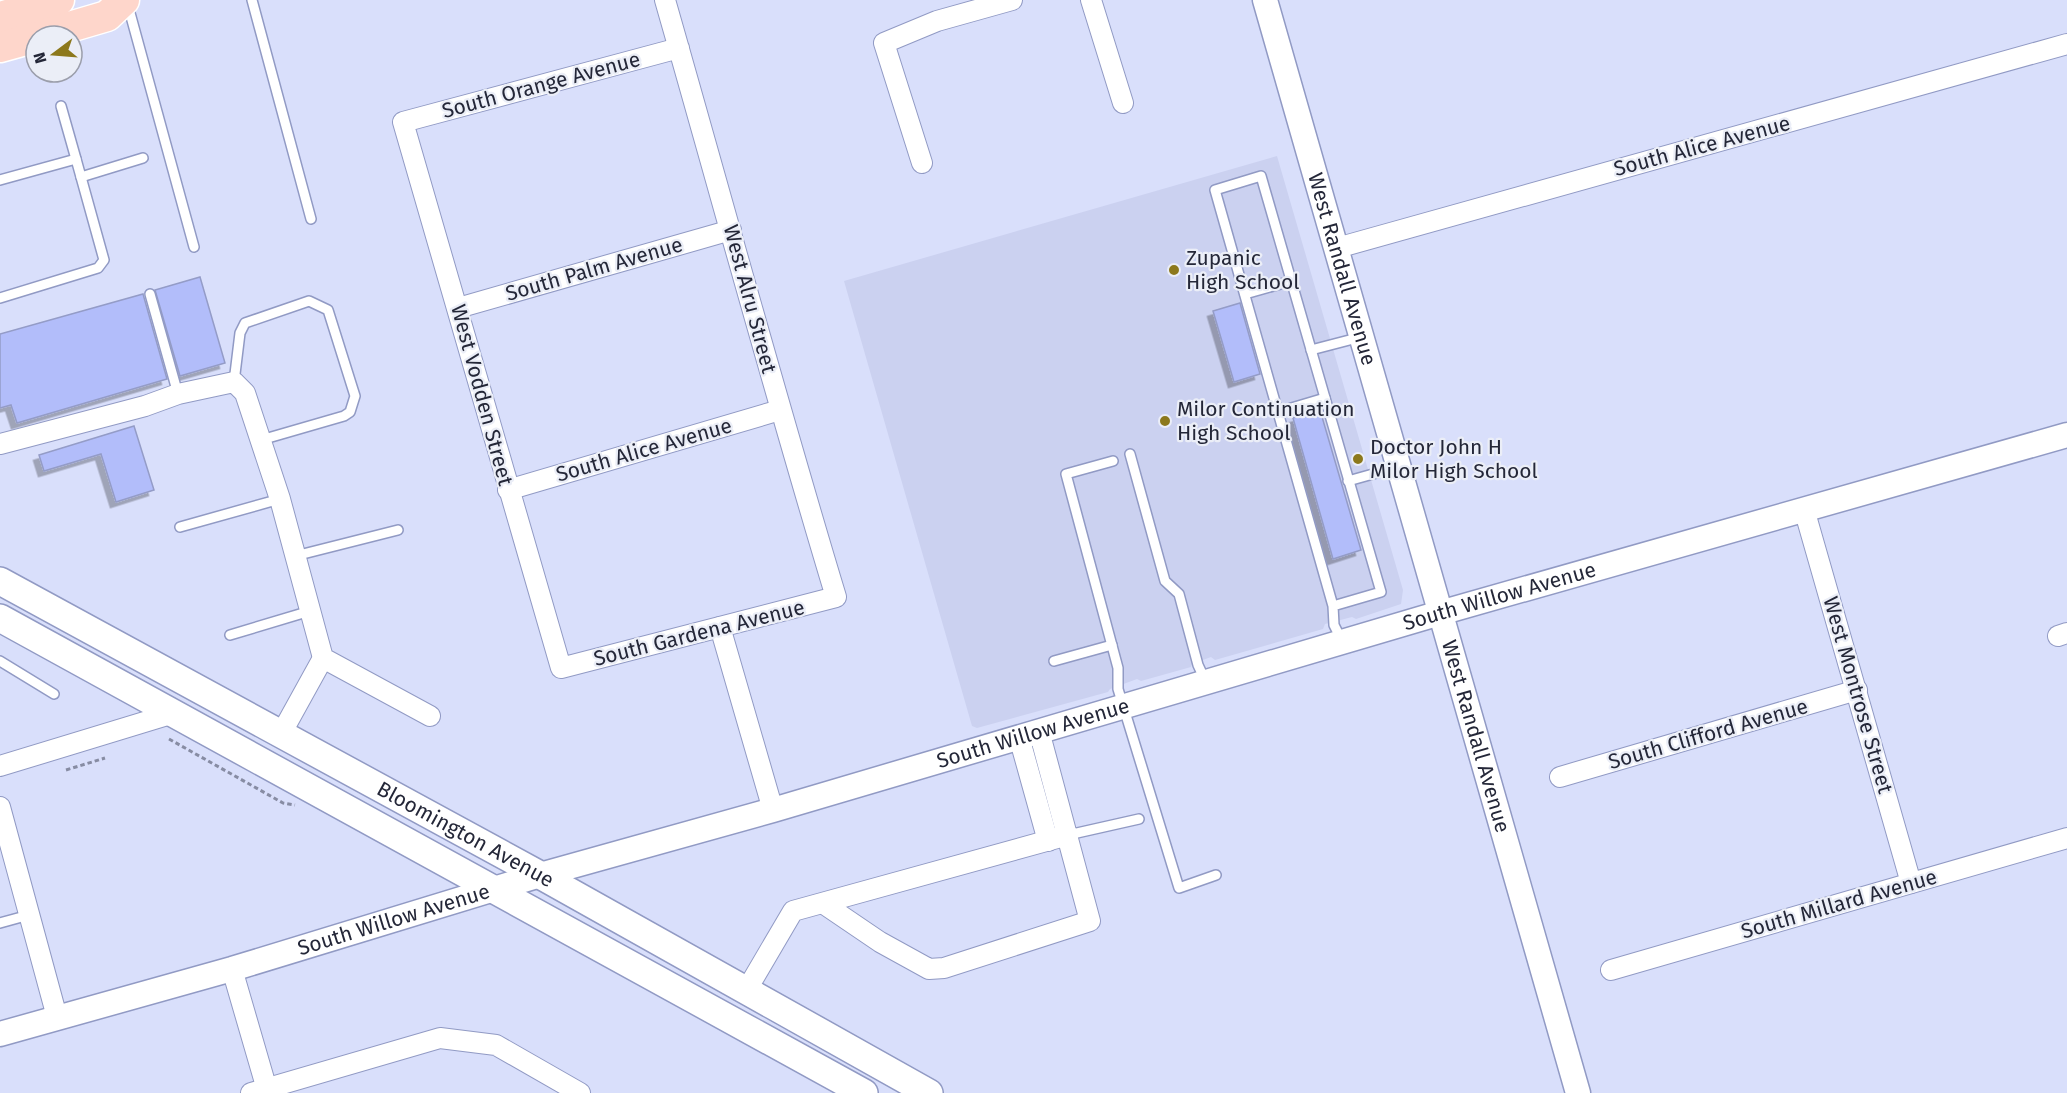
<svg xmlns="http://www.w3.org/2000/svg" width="2067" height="1093" viewBox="0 0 2067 1093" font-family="'Fira Sans',sans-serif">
  <defs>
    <filter id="shadow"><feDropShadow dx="-5.5" dy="5.5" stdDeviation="0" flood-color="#0004"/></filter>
  </defs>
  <rect width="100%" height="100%" fill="#d9dffb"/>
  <!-- built -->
  <polygon fill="#cbd1f0" points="1277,156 1403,590 1401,604 1356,619 1352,617 1325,624 1323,629 1215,660 1211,657 1192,664 1191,667 1141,681 1137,679 1110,689 1108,692 977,728 972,726 844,281"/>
  <!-- building -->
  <g fill="#b2bdfa" stroke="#949cc7" stroke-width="1.5" filter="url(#shadow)">
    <polygon points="200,277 225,363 180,376 155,290"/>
    <polygon points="143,294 167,379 17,423 11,405 0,408 0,334"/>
    <polygon points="1240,303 1260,374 1234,382 1213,311"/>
    <polygon points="1320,410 1361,550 1333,559 1293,418"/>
    <polygon points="134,426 154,490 116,502 101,454 44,471 39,455"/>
  </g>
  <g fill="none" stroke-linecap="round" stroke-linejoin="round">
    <defs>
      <g id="service">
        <polyline points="252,0 311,219"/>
        <polyline points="127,2 194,247"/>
        <polyline points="61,106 76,159"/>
        <polyline points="81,177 143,158"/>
        <polyline points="0,180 76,159 104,260 98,268 0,298"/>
        <polyline points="150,294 178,394"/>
        <polyline points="1245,294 1291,281"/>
        <polyline points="1311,350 1361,337"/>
        <polyline points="234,382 240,333 245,323 309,301 328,310 355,396 350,412 344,416 261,440"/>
        <polyline points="1278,412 1325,398"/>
        <polyline points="1130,454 1165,581 1179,594 1198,665 1205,680"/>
        <polyline points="1113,461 1066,474 1118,668 1118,689 1179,888 1216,875"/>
        <polyline points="1348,481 1398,467"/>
        <polyline points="180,527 280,499"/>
        <polyline points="295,556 398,530"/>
        <polyline points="1333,606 1381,592 1261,176 1215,190 1333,606 1334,625 1342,641"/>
        <polyline points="230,635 310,611"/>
        <polyline points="0,661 54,694"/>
        <polyline points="1054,661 1112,645"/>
        <polyline points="1068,835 1139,819"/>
        <polyline points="0,923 29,915"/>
      </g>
      <g id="minor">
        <path d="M665 0C722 199 776 399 836 597L561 668 403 122 679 48"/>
        <polyline points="1091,0 1123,103"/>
        <polyline points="922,163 884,43 937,21 1012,0"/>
        <polyline points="1337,248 2067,44"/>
        <polyline points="458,308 731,230"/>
        <polyline points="0,444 145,406 178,394 234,382 245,393 280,499 323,658 430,716"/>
        <polyline points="508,490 780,410"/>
        <polyline points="1804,509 1911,883"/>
        <polyline points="720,627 773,810"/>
        <polyline points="2058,636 2067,633"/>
        <polyline points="281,734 323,658"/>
        <polyline points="1019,737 1048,841"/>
        <polyline points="0,766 174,713"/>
        <polyline points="1560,777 1857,690"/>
        <polyline points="0,807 57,1017"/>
        <polyline points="824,904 880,942 929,969 944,968 1090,921 1039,731"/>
        <polyline points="232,969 268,1093"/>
        <polyline points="1611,970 2067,838"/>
        <polyline points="746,991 793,911 1068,835"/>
        <polyline points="251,1093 440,1038 496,1045 580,1093"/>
      </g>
      <g id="tertiary">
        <path id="s1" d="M1265 0 1578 1093"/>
        <path id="s2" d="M0 1034 232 969 540 875 773 810 1440 613 2067 435"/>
      </g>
      <g id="secondary">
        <path id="s3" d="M0 581 540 875 929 1093"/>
        <polyline points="0,618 864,1093"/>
      </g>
      <g id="primary">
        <polyline points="0,17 59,0"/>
        <polyline points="39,36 107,16 124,0"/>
        <polyline points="0,47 36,37"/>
      </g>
    </defs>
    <!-- service casing -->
    <use href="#service" stroke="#919ac4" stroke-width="12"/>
    <!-- minor casing -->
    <use href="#minor" stroke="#919ac4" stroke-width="22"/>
    <!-- tertiary casing -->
    <use href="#tertiary" stroke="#919ac4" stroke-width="27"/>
    <!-- secondary casing -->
    <use href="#secondary" stroke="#919ac4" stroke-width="30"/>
    <!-- primary casing -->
    <use href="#primary" stroke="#fff" stroke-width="33"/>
    <!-- path -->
    <g stroke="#878ca3" stroke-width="3" stroke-dasharray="4.5 3" stroke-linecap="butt">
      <polyline points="169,739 283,803 295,805"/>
      <polyline points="66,770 105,758"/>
    </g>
    <!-- service -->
    <use href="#service" stroke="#fff" stroke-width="9"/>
    <!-- minor -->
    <use href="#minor" stroke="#fff" stroke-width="20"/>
    <!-- tertiary -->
    <use href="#tertiary" stroke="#fff" stroke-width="24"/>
    <!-- secondary -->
    <use href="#secondary" stroke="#fff" stroke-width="27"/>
    <!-- primary -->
    <use href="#primary" stroke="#fed6cb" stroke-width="30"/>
  </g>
  <!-- markers -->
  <g fill="#8c781c" stroke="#ebeef7" stroke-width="2">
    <circle cx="1174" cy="270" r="6"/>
    <circle cx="1165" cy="421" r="6"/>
    <circle cx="1358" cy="459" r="6"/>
  </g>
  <g text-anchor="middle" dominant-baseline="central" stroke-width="4.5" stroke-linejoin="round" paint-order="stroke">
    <!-- street labels -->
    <g font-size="21" fill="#242738" stroke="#ebeef7">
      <text transform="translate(541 85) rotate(-15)">South Orange Avenue</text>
      <text transform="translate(1702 146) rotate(-15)">South Alice Avenue</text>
      <text transform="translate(594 269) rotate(-16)">South Palm Avenue</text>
      <text stroke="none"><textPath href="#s1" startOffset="280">West Randall Avenue</textPath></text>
      <text transform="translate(750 299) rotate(75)">West Alru Street</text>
      <text transform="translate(482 395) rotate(75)">West Vodden Street</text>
      <text transform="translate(644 450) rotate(-16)">South Alice Avenue</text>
      <text stroke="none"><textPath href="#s2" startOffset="1562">South Willow Avenue</textPath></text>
      <text transform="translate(699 633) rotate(-14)">South Gardena Avenue</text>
      <text transform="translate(1858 695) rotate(74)">West Montrose Street</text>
      <text stroke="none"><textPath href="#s2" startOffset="1076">South Willow Avenue</textPath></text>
      <text transform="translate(1708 734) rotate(-16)">South Clifford Avenue</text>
      <text stroke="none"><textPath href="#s1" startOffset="766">West Randall Avenue</textPath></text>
      <text stroke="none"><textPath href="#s3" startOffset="530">Bloomington Avenue</textPath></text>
      <text transform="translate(1839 904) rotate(-16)">South Millard Avenue</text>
      <text stroke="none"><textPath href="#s2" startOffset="410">South Willow Avenue</textPath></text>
    </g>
    <!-- poi labels -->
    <g font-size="21" fill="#242738" stroke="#ebeef7" text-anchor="start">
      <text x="1186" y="258">Zupanic<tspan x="1186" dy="24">High School</tspan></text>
      <text x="1177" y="409">Milor Continuation<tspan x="1177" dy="24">High School</tspan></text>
      <text x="1370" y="447">Doctor John H<tspan x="1370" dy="24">Milor High School</tspan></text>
    </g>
  </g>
  <!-- north arrow -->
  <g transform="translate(54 54) rotate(254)"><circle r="28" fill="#ebeef7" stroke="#9b9eab" stroke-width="1.5"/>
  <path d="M0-4.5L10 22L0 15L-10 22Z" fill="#8c781c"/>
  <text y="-9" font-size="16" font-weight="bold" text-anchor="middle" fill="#242738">N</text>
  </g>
</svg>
